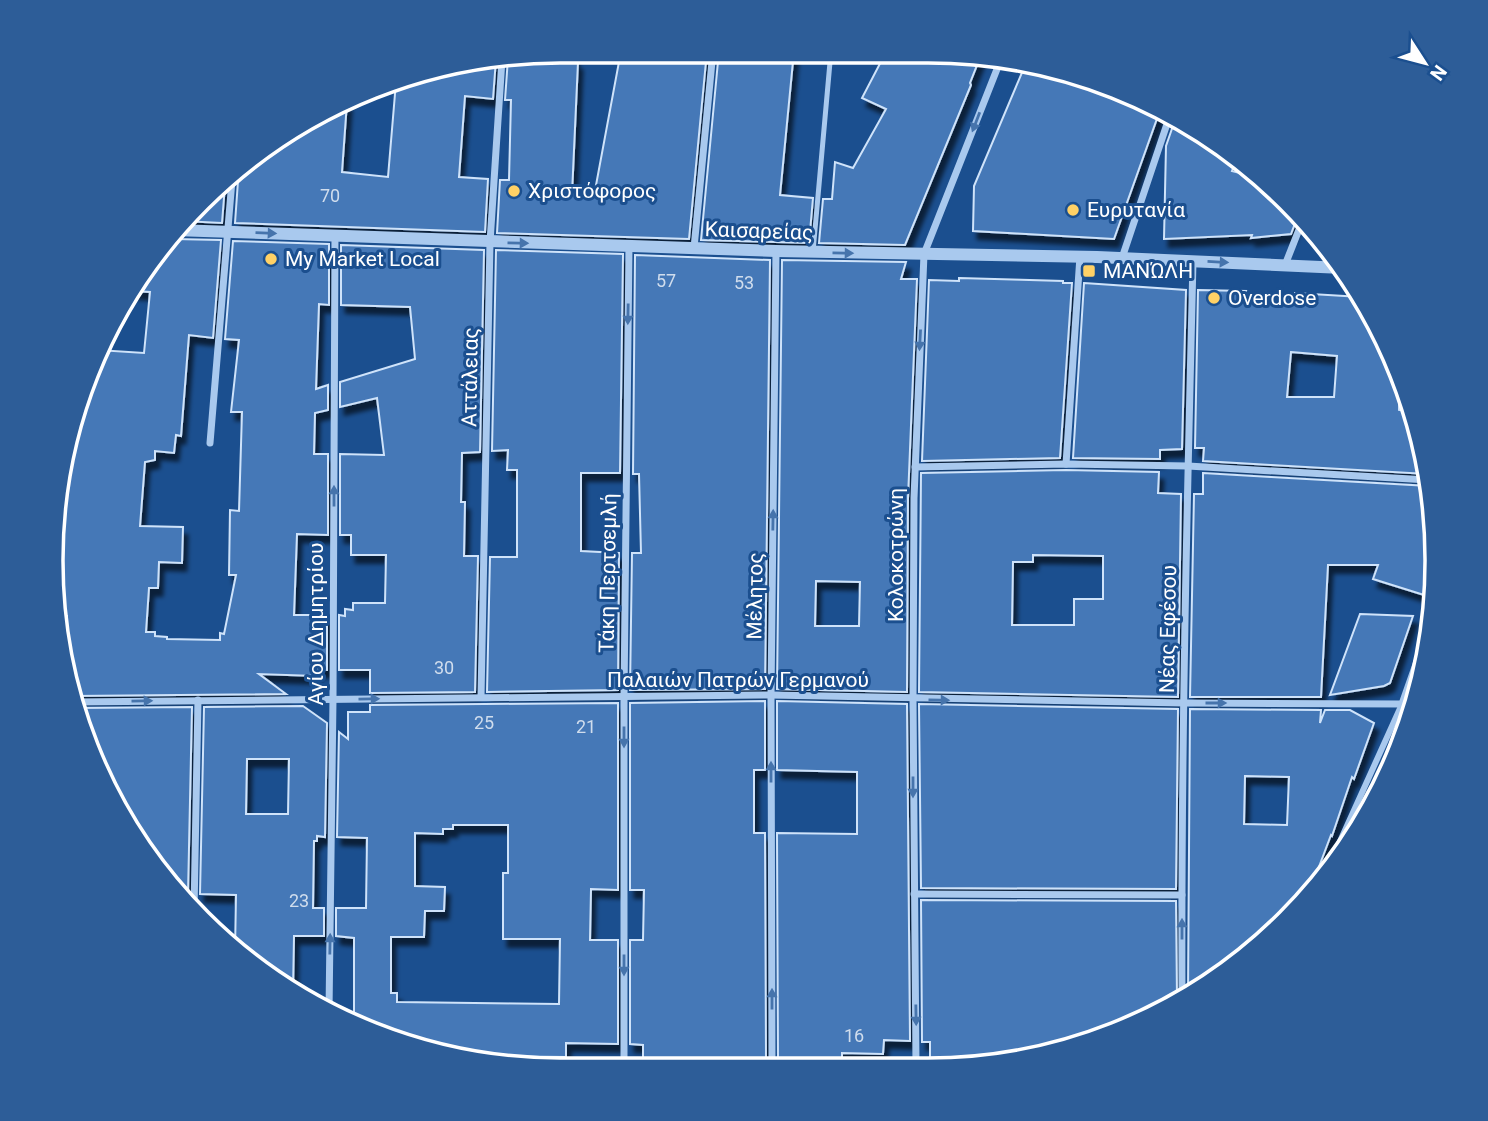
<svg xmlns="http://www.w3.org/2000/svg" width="1488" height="1121" viewBox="0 0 1488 1121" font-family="Roboto,sans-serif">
  <defs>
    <filter id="shadow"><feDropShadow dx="4.5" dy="8" stdDeviation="2" flood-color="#0009"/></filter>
  </defs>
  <rect width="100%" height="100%" fill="#1b4f8f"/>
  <!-- building -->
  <g fill="#4478b7" stroke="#cfe3fa" stroke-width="2" fill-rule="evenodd" filter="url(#shadow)">
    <polygon points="561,51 575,51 574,62 578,62 572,194 594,196 621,51 707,51 689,239 497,233 500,180 509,180 511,100 505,100 508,58"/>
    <polygon points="719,51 794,51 780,195 813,198 809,243 701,240"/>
    <polygon points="886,52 960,52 981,55 970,83 971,85 905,245 819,243 823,199 832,199 835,162 853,168 886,109 862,98"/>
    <polygon points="496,59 493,99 465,96 459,177 488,179 485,232 235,223 238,181 236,176 305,119 347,102 342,172 388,177 396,82 428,68"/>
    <polygon points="1026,63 1059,68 1159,113 1114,239 973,231 974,186"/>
    <polygon points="1175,120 1210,136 1236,160 1232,171 1252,176 1297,218 1291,234 1251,238 1252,235 1164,239 1166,146"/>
    <polygon points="225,185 222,223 181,221 223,186"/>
    <polygon points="169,237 174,239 221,240 213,338 189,335 181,436 176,435 174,453 155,451 155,460 145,462 140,526 183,527 182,563 159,562 158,588 149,588 146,632 155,632 155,636 167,637 167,639 220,640 220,633 224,634 236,575 229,575 230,510 239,511 242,412 231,412 239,340 225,339 233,241 329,244 329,305 319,304 316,389 328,385 328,410 315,413 314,454 328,454 328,535 297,534 294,615 327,615 327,670 316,669 316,676 259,674 286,694 72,696 65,662 67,616 64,616 64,592 58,591 58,497 61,461 98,350 144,353 150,292 133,291"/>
    <polygon points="341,245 484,250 480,452 462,453 461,502 465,502 464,556 478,556 475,692 370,693 370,670 339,670 339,615 345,616 345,609 353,610 353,603 385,603 386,555 351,555 351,535 340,535 340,454 384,455 377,398 340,407 340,382 415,359 410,307 341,305"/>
    <polygon points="496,250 623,254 620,473 581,473 581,551 619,553 618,690 487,692 490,557 517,557 517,470 507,470 508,450 492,451"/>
    <polygon points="635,255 770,260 765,689 630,690 632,553 641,553 639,474 633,474"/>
    <path d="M782 260 906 262 901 279H917L908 498 907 692 777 689ZM816 581 860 582 859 626H815Z"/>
    <polygon points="959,278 1063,281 1063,283 1072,283 1060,458 922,461 929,280 959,281"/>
    <polygon points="1084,283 1186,290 1182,449 1160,450 1160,459 1073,458"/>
    <path d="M1198 290 1246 291 1245 295 1295 299V293L1361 297 1385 335 1399 373V410L1413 412 1420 429 1427 474 1203 461 1204 448H1195ZM1291 352 1337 356 1334 397H1287Z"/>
    <path d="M1066 470 1159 472 1158 493 1181 494 1178 697 919 692 921 473ZM1033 555 1103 556V599H1074V625H1012L1013 562H1033Z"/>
    <polygon points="1203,473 1429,486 1436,528 1435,567 1424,595 1373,579 1378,565 1328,565 1321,697 1190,697 1194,494 1203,494"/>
    <polygon points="1360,614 1413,616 1390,683 1384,686 1330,695"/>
    <polygon points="765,701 765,770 754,770 754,833 765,833 766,1059 754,1059 754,1062 703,1062 643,1059 643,1045 630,1044 630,940 643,940 644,890 630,890 630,703"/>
    <polygon points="777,701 907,704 910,1041 884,1040 883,1054 842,1053 842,1061 778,1059 777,833 857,834 857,772 777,770"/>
    <path d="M618 703V890L591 889 590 940H618V1044L566 1043V1057L485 1056 480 1059 462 1058 428 1053 354 1022V938L336 936V908H366L367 838 337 837 339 732 348 739V712H370V705ZM453 825H508V873H503V939H560L559 1004 397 1002V993H391V937H424L425 911H444L445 887 415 886V833L443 834V829H453Z"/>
    <polygon points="919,704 1178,709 1176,889 921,888"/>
    <path d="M303 706 327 723 325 837 317 836V841H314L313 908H324V936H294L293 993 235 952 236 895 200 894 204 707ZM247 759H289L288 814H246Z"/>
    <polygon points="192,707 188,894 178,894 156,871 78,725 75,708"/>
    <path d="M1190 709 1321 710 1320 723 1325 710H1350L1374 723 1354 779 1352 777 1332 836 1331 835 1306 901 1237 965 1188 994ZM1245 776 1289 777 1287 825 1244 824Z"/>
    <polygon points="921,900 1176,901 1177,1000 1123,1031 1015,1060 930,1060 930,1042 922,1042"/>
  </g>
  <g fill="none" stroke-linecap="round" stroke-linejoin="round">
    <!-- service -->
    <polyline stroke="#a9c9ee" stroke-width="5" points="813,252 831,51"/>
    <!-- pedestrian -->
    <polyline stroke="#a9c9ee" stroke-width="6" points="1323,879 1402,704"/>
    <!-- minor -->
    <g stroke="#a9c9ee" stroke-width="7">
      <polyline points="694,248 713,51"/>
      <polyline points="1122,258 1169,118"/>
      <polyline points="1285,265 1302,222"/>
      <polyline points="210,443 232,180"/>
      <polyline points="1066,464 1080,256"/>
      <polyline points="915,467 1066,464 1188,466 1428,480"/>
      <polyline points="481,697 490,242 502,59"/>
      <polyline points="73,702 771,695 1184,703 1402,704 1433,616"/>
      <polyline points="914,894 1182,895"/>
      <polyline points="194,911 198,700"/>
      <path d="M1182 997C1181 752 1187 506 1193 261"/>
      <polyline points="329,1012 333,699 335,235"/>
      <polyline points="485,1062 624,1064 689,1068"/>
      <polyline points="916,1066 913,699 914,498 924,254 1001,59"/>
      <polyline points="772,1067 771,695 776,251"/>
      <polyline points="624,1068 624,696 629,246"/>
    </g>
    <!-- tertiary -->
    <polyline stroke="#a9c9ee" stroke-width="12" points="174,230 776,251 1097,257 1343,268"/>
  </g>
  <!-- one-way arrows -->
  <defs><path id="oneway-solid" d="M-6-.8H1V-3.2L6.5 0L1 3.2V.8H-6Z" transform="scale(1.75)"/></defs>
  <g fill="#4674ac">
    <use href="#oneway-solid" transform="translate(976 122) rotate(111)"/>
    <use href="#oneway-solid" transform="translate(266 233) rotate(2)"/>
    <use href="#oneway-solid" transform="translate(518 243) rotate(1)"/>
    <use href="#oneway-solid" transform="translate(843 253) rotate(1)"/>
    <use href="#oneway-solid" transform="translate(1218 262) rotate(3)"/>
    <use href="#oneway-solid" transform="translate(628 314) rotate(91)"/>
    <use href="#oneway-solid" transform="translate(920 340) rotate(93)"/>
    <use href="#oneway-solid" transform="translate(334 496) rotate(-90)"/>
    <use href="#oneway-solid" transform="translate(773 520) rotate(-89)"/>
    <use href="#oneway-solid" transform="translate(369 699) rotate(-1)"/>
    <use href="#oneway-solid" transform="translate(939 700) rotate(1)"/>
    <use href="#oneway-solid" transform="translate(142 701) rotate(-1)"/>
    <use href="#oneway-solid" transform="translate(1216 703)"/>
    <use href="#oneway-solid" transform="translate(624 737) rotate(90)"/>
    <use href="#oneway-solid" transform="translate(771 772) rotate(-90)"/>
    <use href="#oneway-solid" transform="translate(913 787) rotate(90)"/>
    <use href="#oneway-solid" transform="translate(1182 929) rotate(-90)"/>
    <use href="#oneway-solid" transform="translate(330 944) rotate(-89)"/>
    <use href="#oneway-solid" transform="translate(624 965) rotate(90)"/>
    <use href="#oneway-solid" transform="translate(772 999) rotate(-90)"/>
    <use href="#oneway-solid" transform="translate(916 1015) rotate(89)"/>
  </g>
  <!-- markers -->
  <g fill="#ffd166" stroke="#1b4f8f" stroke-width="2.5">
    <circle cx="514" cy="191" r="7"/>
    <circle cx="1073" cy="210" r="7"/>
    <circle cx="271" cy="259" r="7"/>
    <rect x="1082" y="264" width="14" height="14" rx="3.5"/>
    <circle cx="1214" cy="298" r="7"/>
  </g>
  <g text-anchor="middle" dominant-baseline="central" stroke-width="6" stroke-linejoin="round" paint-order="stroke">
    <!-- number labels -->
    <g font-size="18" fill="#d0dded">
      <text x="330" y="195">70</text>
      <text x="666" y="280">57</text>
      <text x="744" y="282">53</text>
      <text x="444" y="667">30</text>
      <text x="484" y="722">25</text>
      <text x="586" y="726">21</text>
      <text x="299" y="900">23</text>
      <text x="854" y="1035">16</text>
    </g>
    <!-- poi labels -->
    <g font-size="21" fill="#fff" stroke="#1b4f8f" text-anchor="start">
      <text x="528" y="191">Χριστόφορος</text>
      <text x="1087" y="210">Ευρυτανία</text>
      <text x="285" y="259">My Market Local</text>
      <text x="1103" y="271">ΜΑΝΏΛΗ</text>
      <text x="1228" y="298">Overdose</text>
    </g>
    <!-- street labels -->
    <g font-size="21" fill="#fff" stroke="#1b4f8f">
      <text transform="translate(759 231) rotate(2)">Καισαρείας</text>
      <text transform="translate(470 377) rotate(-89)">Αττάλειας</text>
      <text transform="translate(896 555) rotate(-90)">Κολοκοτρώνη</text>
      <text transform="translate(608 573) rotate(-89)">Τάκη Περτσεμλή</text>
      <text transform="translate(755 596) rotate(-89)">Μέλητος</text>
      <text transform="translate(316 624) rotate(-90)">Αγίου Δημητρίου</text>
      <text transform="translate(1168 629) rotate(-89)">Νέας Εφέσου</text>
      <text x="738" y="680">Παλαιών Πατρών Γερμανού</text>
    </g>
  </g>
  <!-- crop -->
  <path d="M0 0H1488V1121H0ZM560 63H928A497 497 0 0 1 1425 560V561A497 497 0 0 1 928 1058H560A497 497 0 0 1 63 561V560A497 497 0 0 1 560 63Z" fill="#2d5d98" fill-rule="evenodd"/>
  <path fill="none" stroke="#fff" stroke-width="3.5" d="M560 63H928A497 497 0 0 1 1425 560V561A497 497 0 0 1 928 1058H560A497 497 0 0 1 63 561V560A497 497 0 0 1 560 63Z"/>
  <!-- north arrow -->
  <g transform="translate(1425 63) rotate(126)" stroke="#1b4f8f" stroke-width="5" paint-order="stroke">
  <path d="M0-5L12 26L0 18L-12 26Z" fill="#ffffff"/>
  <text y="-10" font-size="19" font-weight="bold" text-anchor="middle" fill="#ffffff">N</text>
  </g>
</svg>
